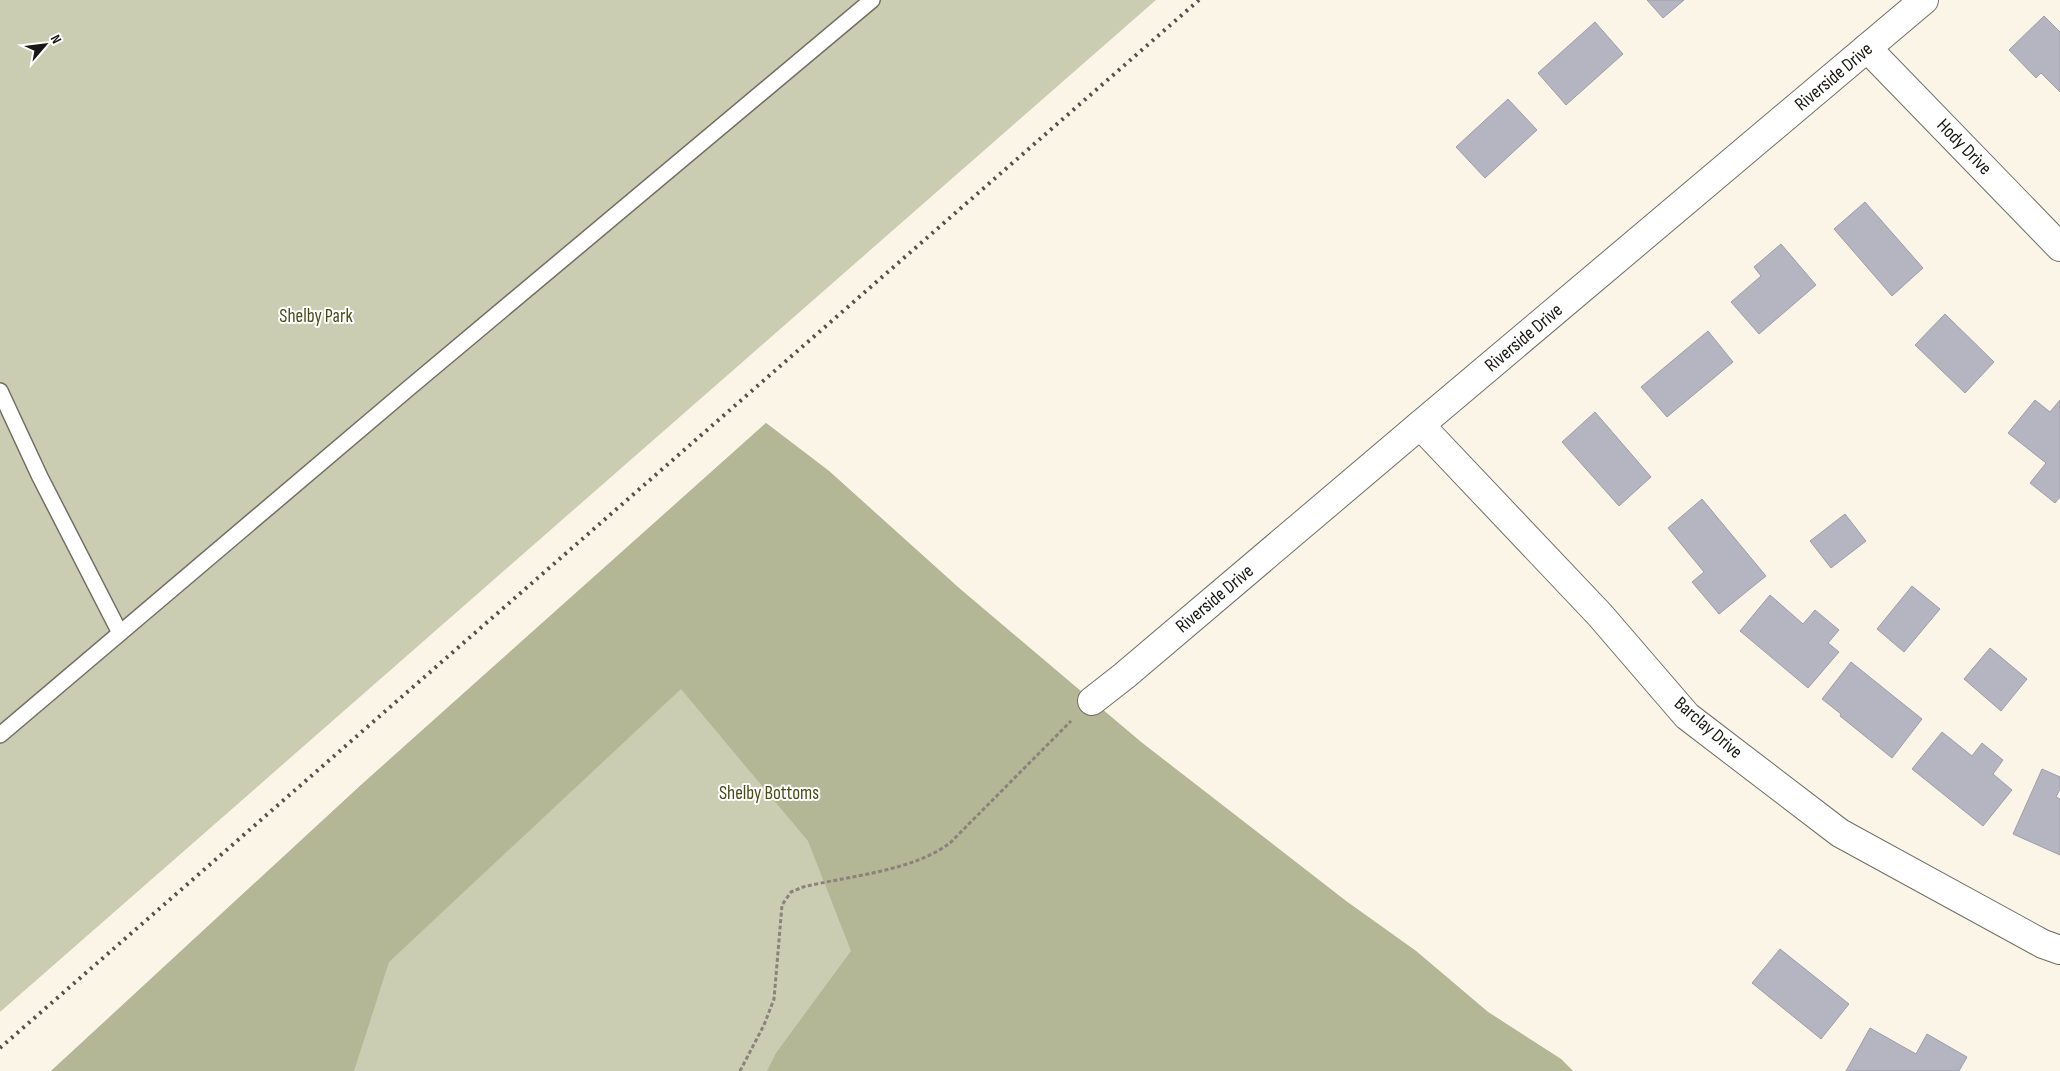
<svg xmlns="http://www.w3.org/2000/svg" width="2060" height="1071" viewBox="0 0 2060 1071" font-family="'Sofia Sans Condensed',sans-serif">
  <rect width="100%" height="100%" fill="#fbf5e8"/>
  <!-- green -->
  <g fill="#cbcdb2">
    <polygon points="0,0 1156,0 0,1012"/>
    <polygon points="766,423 829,471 959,588 1141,742 1346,901 1416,951 1488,1012 1561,1059 1573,1071 51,1071 361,785"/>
  </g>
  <!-- forest -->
  <polygon fill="#b3b796" points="766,423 829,471 959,588 1141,742 1346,901 1416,951 1488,1012 1561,1059 1573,1071 767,1071 776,1053 851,951 808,841 681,689 389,962 354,1071 51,1071 361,785"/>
  <!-- building -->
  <g fill="#b5b4c1" stroke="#9e9daa">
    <polygon points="1647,0 1684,0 1663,18"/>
    <polygon points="2044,16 2060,32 2060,92 2041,73 2036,78 2009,50"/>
    <polygon points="1595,22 1623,54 1566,105 1538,73"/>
    <polygon points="1508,99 1537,130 1485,178 1456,147"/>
    <polygon points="1865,202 1923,268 1892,296 1834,229"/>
    <polygon points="1781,244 1816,285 1759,334 1731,302 1761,276 1754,267"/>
    <polygon points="1945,314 1994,362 1965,393 1915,345"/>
    <polygon points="1708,331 1733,362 1667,417 1641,387"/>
    <polygon points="2035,400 2050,412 2060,400 2060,497 2055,503 2030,483 2046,463 2008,433"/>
    <polygon points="1595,412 1651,477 1619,506 1562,442"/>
    <polygon points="1702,499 1766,576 1719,614 1692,582 1704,572 1668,528"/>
    <polygon points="1845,514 1866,541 1831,568 1810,541"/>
    <polygon points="1912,586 1940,609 1904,652 1877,629"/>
    <polygon points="1770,595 1803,624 1815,610 1839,630 1828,643 1839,652 1808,688 1740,631"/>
    <polygon points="1990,648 2027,679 2001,711 1964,679"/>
    <polygon points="1851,662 1922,719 1892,758 1840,716 1841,714 1822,699"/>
    <polygon points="1942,732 1972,756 1982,743 2003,760 1993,774 2012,790 1983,826 1912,769"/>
    <polygon points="2042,769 2060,777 2060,789 2056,797 2060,799 2060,855 2013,834"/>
    <polygon points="1780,949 1849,1004 1821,1039 1752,983"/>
    <polygon points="1870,1028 1916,1054 1927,1034 1967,1057 1959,1071 1846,1071"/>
  </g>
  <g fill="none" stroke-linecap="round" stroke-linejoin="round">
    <defs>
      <g id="lane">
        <polyline points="0,391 40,477 120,633"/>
        <polyline points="0,735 409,388 872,0"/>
      </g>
      <g id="street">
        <polyline points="1867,48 2060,247"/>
        <polyline points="1092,701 1124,676 1420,425"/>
      </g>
      <polyline id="secondary" points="1924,0 1420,425 1600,615 1687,716 1840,833 2043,944 2060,950"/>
    </defs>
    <!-- lane casing -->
    <use href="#lane" stroke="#736e63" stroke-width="18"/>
    <!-- street casing -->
    <use href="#street" stroke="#736e63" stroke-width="30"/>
    <!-- secondary casing -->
    <use href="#secondary" stroke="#736e63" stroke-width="30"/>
    <!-- path -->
    <path stroke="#88847b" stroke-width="3" stroke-dasharray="4 2.5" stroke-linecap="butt" d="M740 1071 764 1025 774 999 782 905 791 892 803 887C848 876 915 871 951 842L1071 721"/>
    <!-- lane -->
    <use href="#lane" stroke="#fff" stroke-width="15"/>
    <!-- street -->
    <use href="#street" stroke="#fff" stroke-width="28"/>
    <!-- secondary -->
    <use href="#secondary" stroke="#fff" stroke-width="28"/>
    <!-- rail -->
    <polyline stroke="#54504a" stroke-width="4" stroke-dasharray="2.5 5" stroke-linecap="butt" points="0,1048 1199,0"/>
  </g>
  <g text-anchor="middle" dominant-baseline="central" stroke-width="4" stroke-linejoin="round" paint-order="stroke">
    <!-- street labels -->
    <g font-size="19" fill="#191713" stroke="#fff">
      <text transform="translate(1834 77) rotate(-40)">Riverside Drive</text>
      <text transform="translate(1964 147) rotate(46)">Hody Drive</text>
      <text transform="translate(1524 338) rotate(-40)">Riverside Drive</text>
      <text transform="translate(1215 599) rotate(-40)">Riverside Drive</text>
      <text transform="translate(1708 728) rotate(41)">Barclay Drive</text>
    </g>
    <!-- park labels -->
    <g font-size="19" fill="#494c16" stroke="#fff">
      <text x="316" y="316">Shelby Park</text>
      <text x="769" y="793">Shelby Bottoms</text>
    </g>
  </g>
  <!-- north arrow -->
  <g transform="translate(45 45) rotate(62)" stroke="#ffffff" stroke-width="4" paint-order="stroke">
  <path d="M0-4L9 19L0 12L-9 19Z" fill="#191713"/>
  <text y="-8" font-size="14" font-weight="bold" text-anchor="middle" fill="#191713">N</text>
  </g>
</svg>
